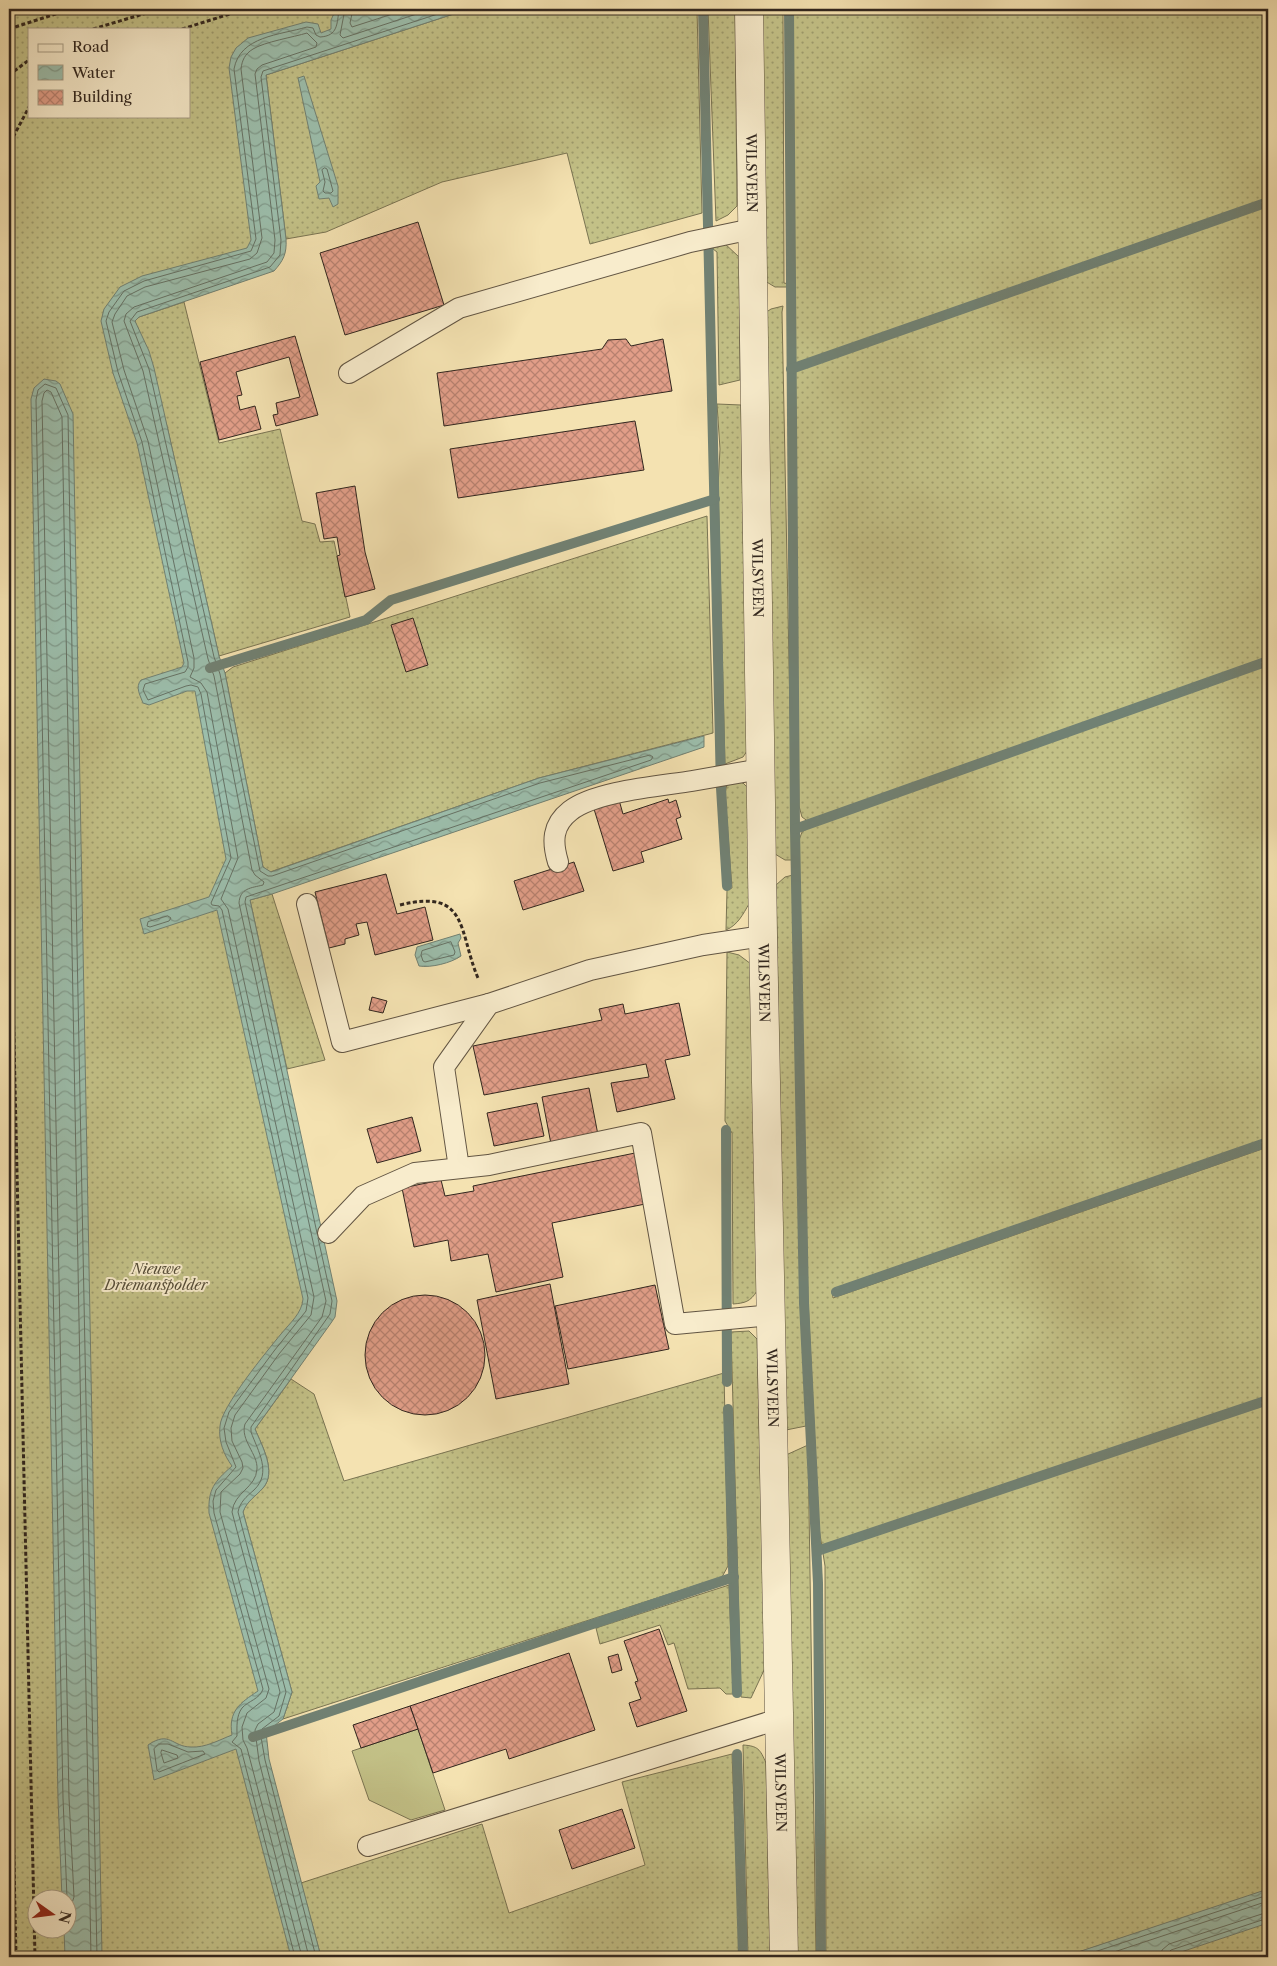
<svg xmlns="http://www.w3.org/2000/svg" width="1277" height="1966" viewBox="0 0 1277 1966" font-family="'Libre Caslon Text',serif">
  <defs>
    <pattern id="grass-dots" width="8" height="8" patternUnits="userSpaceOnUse" patternTransform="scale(1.25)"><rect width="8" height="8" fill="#c3c187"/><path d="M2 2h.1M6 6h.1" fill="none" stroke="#9f9d6e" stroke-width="1.8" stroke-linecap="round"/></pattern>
    <pattern id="water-waves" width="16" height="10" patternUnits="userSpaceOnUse" patternTransform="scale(1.25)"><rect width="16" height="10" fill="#9cbeac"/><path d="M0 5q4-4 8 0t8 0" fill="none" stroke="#809a8b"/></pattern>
    <pattern id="building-cross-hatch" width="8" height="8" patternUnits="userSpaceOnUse" patternTransform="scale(1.25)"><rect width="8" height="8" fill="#e19e88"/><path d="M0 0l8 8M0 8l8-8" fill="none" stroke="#b7816f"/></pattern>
  </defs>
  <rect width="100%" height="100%" fill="#f4e2b1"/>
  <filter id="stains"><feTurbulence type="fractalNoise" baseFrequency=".004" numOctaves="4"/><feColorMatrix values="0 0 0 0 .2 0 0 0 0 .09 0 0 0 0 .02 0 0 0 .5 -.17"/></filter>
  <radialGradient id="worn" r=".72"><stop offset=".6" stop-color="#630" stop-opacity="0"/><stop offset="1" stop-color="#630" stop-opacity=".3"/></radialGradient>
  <!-- grass -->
  <g fill="url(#grass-dots)" stroke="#7a7452" fill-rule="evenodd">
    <path d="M9 9H407L244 61 264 263 115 316 245 881 313 1310 225 1431 243 1487 232 1513 281 1694 258 1738 311 1957H9ZM29 29H189V116H29ZM38 1898H68V1928H38Z"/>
    <polygon points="469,9 697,9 702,213 590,244 567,153 442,182 326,232 286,239 266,75"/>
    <polygon points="708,9 735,9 737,206 728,215 716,221"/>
    <polygon points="761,9 783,9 784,283 789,284 789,287 775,287 765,281"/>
    <polygon points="792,9 1268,9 1268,1138 832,1291 833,1298 1268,1147 1268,1890 1064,1957 826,1957 825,1566 819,1528 808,1299 798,843 802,832 813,825 802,817 799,806 793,354"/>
    <polygon points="722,241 739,257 740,380 719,385 717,252 713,249 714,244"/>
    <polygon points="184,302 219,443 280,429 302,521 315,524 320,542 334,541 350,617 219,656 167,426 135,321 139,317"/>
    <polygon points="783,306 782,312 793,860 785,860 775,854 765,313 771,309"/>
    <polygon points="717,404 741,405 747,751 743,757 725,764 718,487 720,449"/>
    <polygon points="707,516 713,733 539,778 270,872 263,867 225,673 233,667"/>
    <path d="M737 781 743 783 748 788 749 904C743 914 738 925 726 930L727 890 732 888 725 794 727 784Z"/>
    <polygon points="793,875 806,1426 786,1430 776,885 785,877"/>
    <polygon points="272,894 325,1060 287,1069 250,900"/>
    <path d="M727 952 739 955 751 964 757 1291C750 1302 745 1303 733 1304L732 1133 725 1121Z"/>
    <polygon points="749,1331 757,1339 765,1668 751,1698 741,1697 731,1332"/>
    <path d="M724 1373 728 1566 722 1577 283 1719 292 1692 243 1512C246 1501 255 1497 263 1488 277 1472 262 1446 255 1429L291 1379 314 1394 344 1481Z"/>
    <polygon points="808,1445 816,1957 797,1957 786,1455"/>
    <polygon points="729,1585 733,1694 726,1694 720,1688 688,1689 674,1643 668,1645 660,1625 600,1644 596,1628"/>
    <path d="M743 1745C758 1746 760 1749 766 1763L770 1957H748Z"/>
    <polygon points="732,1754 740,1957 321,1957 301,1883 482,1824 509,1913 645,1865 622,1782"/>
    <polygon points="1268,1920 1268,1957 1162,1957"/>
  </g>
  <!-- pitch -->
  <polygon fill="#c3c187" stroke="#7a7452" points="418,1729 445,1810 411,1820 369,1800 352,1751"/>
  <!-- water -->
  <g fill="url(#water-waves)" stroke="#718173">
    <path d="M336 9H469L266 75 286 239C287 254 283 261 274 271L139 317 135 321 149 351 154 368 219 656 225 673 263 867 271 872 539 778 704 736V747L272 894 250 900 337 1301 335 1317 331 1323 255 1429C262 1446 277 1472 263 1488 255 1497 247 1501 243 1512L292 1692 283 1719 266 1732 269 1759 321 1957H291L236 1749 154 1780 148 1745C170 1730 172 1747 191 1747 205 1748 219 1740 232 1735 228 1711 240 1703 258 1691L209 1513C208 1489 214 1482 232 1466 224 1455 218 1441 220 1426 221 1407 267 1351 281 1334 290 1323 302 1313 303 1299L217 910 144 934 140 919 209 897 226 859 195 691H187L149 705 143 703C140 695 135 687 141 680L182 667 184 663 137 443 113 373 101 321 104 309 120 287 142 276 247 248 251 240 229 68 231 57 236 48 248 38 306 22 318 24 321 33 331 29V20Z"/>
    <polygon points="304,76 338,186 338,204 333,207 329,198 319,199 316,186 320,182 298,78"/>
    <polygon points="44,379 56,381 60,384 73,414 102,1957 65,1957 64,1929 68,1928 68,1898 62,1898 58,1799 31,399 34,388"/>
    <path d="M460 934 461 938 458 943 461 956C451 963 431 968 419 966L415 955 417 947Z"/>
    <polygon points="1268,1889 1268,1923 1166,1957 1063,1957"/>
  </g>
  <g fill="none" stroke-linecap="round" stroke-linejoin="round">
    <!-- shore -->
    <g stroke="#667265" stroke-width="1">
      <polyline points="345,9 340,35 343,38 432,9"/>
      <polyline points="353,9 350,23 352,27 408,9"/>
      <polygon points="325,168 327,169 333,191 331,193 325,193 323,191 325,182 322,170"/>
      <polygon points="168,916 171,918 169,921 150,927 147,926 148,922"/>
      <polygon points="451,942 455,952 454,955 425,962 423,961 421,955 422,951"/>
      <polyline points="317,1233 245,902 246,897 651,760 653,757 650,755 540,783 272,876 268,876 260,871 220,674 214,657 149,369 130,321 137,312 270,267 280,255 281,240 261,77 263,71 453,9"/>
      <polygon points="159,1744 168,1744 188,1752 203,1751 205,1754 159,1772 157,1770 154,1749"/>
      <polygon points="162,1750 177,1755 178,1758 164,1763 161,1753"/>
      <polyline points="67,1898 63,1798 36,400 38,390 45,384 56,388 68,415 77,946 97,1957"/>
      <polyline points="68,1908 72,1903 74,1897 69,1798 42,401 44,393 47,390 51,392 62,417 91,1957"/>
      <path d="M295 1957 241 1749 232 1742 237 1736C237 1727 236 1716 242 1708 248 1701 260 1699 263 1689L214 1513 213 1501 216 1490 236 1467 226 1442 224 1428 229 1412 274 1351 306 1311 308 1298 222 910 219 906 212 905 211 903 231 858 201 694 198 687 191 685 186 686 148 700 143 690 145 684 185 672 188 667V662L142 442 118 372 106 321 109 312 124 291 144 281 251 251 256 239 234 69C240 36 280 35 307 27L313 28 316 35 320 37C338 36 337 24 339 9"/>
      <path d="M302 1957 247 1748 243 1740 242 1727 247 1713 266 1698 269 1689 220 1512 221 1492 240 1474 243 1468 242 1462 232 1441 231 1428 235 1415 279 1354 311 1315 314 1297 228 909 221 899 238 858 207 692 201 683 190 677 194 668V658L148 441 124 370 112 322 115 314 127 296 145 287 250 259 257 253 262 238 241 69C242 60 245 54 253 49 264 42 294 37 307 33L317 43 316 47 262 65 257 69 255 74 275 240 274 253 267 262 134 307 126 314 124 321 143 371 208 659 214 676 252 870 255 875 264 882 263 885C251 888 240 888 239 903L326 1301 322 1317 245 1424C240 1440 258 1454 257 1469 256 1488 234 1492 232 1512L280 1692 274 1712 258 1724 255 1730 259 1761 309 1957"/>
      <path d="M316 1957 265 1760 261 1737 262 1729 279 1716 286 1692 238 1512C240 1502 246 1497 254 1490 272 1473 258 1451 251 1432V1427L330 1314 332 1301 318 1238"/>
      <polyline points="1079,1957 1268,1895"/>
      <polyline points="1099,1957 1268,1901"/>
      <polyline points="1161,1957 1162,1950 1169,1944 1268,1912"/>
      <polyline points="1167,1957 1168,1953 1171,1950 1268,1918"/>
    </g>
    <!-- stream -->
    <g stroke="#718173" stroke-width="10">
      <polyline points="703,9 721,788 727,886"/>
      <polyline points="789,9 795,829 804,1303 818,1583 821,1957"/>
      <polyline points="791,369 1268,202"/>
      <polyline points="210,668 366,620 391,600 715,499"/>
      <polyline points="795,829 1268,661"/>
      <polyline points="726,1130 727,1382"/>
      <polyline points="836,1292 1268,1142"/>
      <polyline points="728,1409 737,1693"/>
      <polyline points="817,1551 1268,1400"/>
      <polyline points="253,1737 734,1577"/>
      <polyline points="737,1754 743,1957"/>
    </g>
  </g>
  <!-- building -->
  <g fill="url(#building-cross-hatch)" stroke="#31261e">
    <polygon points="418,222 444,305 345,335 320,253"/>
    <polygon points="295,336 318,415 276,426 273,415 278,414 276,403 300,397 289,357 236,372 242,395 237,396 240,410 255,406 261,429 219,440 200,362"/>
    <polygon points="626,339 631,346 663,339 672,391 444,426 437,373 602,349 608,340"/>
    <polygon points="635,421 644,470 458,498 450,449"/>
    <polygon points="355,486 365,552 375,589 345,597 337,556 340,555 337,537 324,539 316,493"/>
    <polygon points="413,618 428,665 406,672 391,625"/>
    <polygon points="668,799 669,803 676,800 681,817 676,819 682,839 641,852 644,862 613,871 594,809 619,800 623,814"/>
    <polygon points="574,862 584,891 523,910 514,881"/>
    <polygon points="386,874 397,914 425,907 433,940 375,955 367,922 356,924 359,935 345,939 345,944 329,948 315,892"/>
    <polygon points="372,997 387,1001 383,1013 369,1010"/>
    <polygon points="679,1003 690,1055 665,1060 675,1099 617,1112 611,1083 649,1077 646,1064 484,1095 473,1046 602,1020 599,1009 623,1004 625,1014"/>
    <polygon points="589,1088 598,1135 551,1144 542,1097"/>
    <polygon points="537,1103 544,1136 494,1146 487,1113"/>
    <polygon points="412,1117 421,1151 377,1163 367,1129"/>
    <polygon points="640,1152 650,1203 552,1223 563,1277 496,1292 488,1254 451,1261 448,1240 414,1247 402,1188 441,1180 445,1196 474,1191 473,1186"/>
    <polygon points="550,1284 569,1384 496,1399 477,1300"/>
    <polygon points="655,1285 669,1349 568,1369 555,1306"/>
    <circle cx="425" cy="1355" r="60"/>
    <polygon points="659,1629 687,1711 637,1727 629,1703 641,1699 635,1682 638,1681 624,1641"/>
    <polygon points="569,1653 595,1730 509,1759 506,1749 433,1773 410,1706"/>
    <polygon points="618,1654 622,1670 612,1673 608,1657"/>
    <polygon points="410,1706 418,1729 361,1748 353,1725"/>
    <polygon points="622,1809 635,1848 572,1869 559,1830"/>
  </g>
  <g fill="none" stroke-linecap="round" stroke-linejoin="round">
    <defs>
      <g id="service">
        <polyline points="349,373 459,308 690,242 752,229"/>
        <path d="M558 862C552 842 552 825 570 811 595 791 661 786 692 781 715 777 738 773 761 769"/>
        <polyline points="307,904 342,1042 489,1004"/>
        <polyline points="459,1168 444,1067 489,1004 590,970 703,945 763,936"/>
        <polyline points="328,1233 363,1196 415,1173 489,1165 641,1133 675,1324 772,1315"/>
        <polyline points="368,1846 779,1719"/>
      </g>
      <g id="tertiary">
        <path id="s1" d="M749 9 763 936 784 1957"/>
      </g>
    </defs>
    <!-- service casing -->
    <use href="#service" stroke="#625543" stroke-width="22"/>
    <!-- tertiary casing -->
    <use href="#tertiary" stroke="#625543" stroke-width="29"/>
    <!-- path -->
    <g stroke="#31261e" stroke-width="3" stroke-dasharray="4 2.5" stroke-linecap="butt">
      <polyline points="9,29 71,9"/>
      <polyline points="93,29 160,9"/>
      <polyline points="182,29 246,9"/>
      <polyline points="9,75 29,60"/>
      <polyline points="9,149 10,143 29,107"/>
      <polyline points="9,824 35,1957"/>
      <path d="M400 905C469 888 458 931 478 978"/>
      <polyline points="9,1634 16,1957"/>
    </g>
    <!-- service -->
    <use href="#service" stroke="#f8eccc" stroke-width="20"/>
    <!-- tertiary -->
    <use href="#tertiary" stroke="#f8eccc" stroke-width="28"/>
  </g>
  <g text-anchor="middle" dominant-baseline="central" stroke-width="4" stroke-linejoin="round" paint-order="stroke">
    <!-- street labels -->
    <g font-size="14" fill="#31261e" stroke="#f8eccc">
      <text stroke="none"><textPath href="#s1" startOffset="164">WILSVEEN</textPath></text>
      <text stroke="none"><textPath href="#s1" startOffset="569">WILSVEEN</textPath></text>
      <text stroke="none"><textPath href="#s1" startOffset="974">WILSVEEN</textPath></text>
      <text stroke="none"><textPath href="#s1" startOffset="1379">WILSVEEN</textPath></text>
      <text stroke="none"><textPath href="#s1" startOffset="1784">WILSVEEN</textPath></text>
    </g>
    <!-- park labels -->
    <g font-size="14" font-style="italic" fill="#564d38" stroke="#f8eccc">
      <text x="156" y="1269">Nieuwe<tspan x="156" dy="16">Driemanspolder</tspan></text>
    </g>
  </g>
  <!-- margin -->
  <rect width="1277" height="1966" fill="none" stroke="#f4e2b1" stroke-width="30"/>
  <rect x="10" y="10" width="1257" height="1946" fill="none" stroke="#31261e" stroke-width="2.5"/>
  <rect x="15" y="15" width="1247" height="1936" fill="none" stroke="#31261e"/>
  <!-- legend -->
  <rect x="28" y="28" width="162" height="90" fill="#f8eccc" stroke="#a89d86"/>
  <rect x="38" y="44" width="25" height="8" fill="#f8eccc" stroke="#a89d86"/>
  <text x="72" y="52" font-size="15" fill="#31261e">Road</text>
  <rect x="38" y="65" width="25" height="15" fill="url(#water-waves)" stroke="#a89d86"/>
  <text x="72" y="78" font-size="15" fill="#31261e">Water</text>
  <rect x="38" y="90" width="25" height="15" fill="url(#building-cross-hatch)" stroke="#a89d86"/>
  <text x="72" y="102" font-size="15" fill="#31261e">Building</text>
  <!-- north arrow -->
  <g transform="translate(52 1914) rotate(104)"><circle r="24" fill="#f8eccc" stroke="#a89d86"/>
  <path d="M0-4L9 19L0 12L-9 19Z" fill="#8f2418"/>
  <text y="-8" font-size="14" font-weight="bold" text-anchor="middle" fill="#31261e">N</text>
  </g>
  <rect width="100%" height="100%" filter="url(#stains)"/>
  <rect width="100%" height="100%" fill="url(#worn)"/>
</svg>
